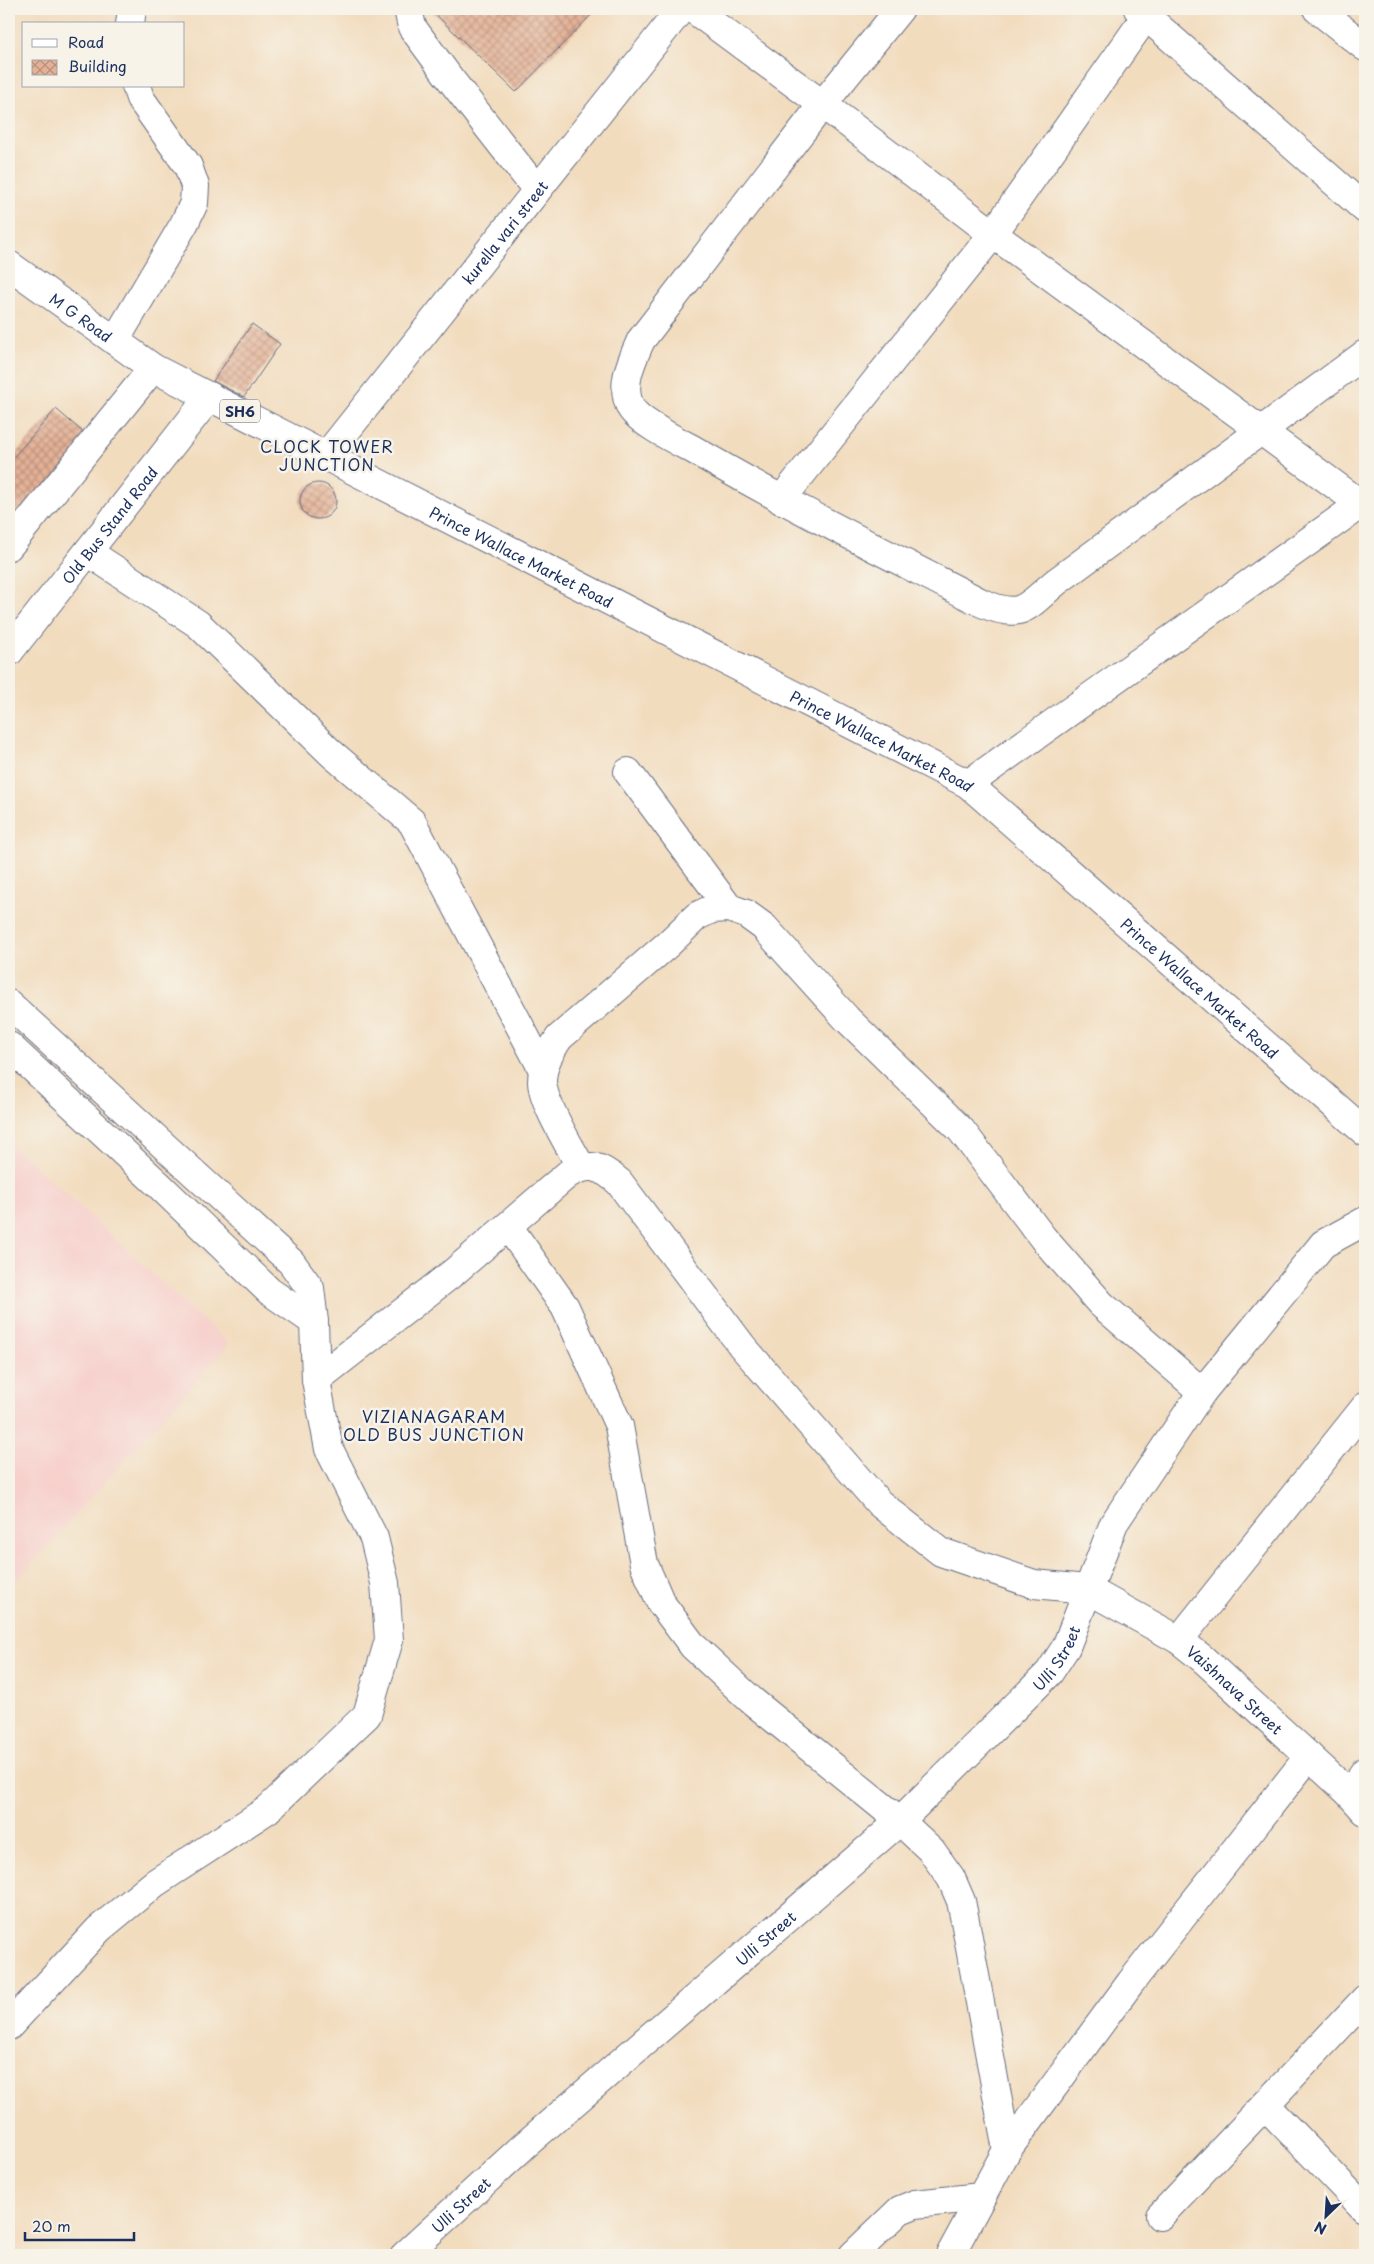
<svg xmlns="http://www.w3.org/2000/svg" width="1374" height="2264" viewBox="0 0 1374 2264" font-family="'Playpen Sans',sans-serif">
  <defs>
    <pattern id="building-cross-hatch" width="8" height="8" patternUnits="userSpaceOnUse" patternTransform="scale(1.25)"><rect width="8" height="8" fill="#e4b195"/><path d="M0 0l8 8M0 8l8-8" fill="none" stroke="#b8907d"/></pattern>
  </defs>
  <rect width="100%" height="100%" fill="#f7f3e8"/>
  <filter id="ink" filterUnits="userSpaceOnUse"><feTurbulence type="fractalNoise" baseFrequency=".02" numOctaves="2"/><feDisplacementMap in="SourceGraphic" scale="10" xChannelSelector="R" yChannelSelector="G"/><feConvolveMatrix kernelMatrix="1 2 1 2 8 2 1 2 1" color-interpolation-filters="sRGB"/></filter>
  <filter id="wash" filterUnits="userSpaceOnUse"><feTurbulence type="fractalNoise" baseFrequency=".0096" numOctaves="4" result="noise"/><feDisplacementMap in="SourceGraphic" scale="20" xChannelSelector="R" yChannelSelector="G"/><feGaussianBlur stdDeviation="1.12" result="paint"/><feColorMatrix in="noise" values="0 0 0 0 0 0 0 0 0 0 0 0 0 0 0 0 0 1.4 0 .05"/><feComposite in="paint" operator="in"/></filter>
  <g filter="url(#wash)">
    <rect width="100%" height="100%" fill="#f2dcbe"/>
    <!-- built -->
    <polygon fill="#f7d0cc" points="9,1142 229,1344 9,1589"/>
    <g id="blocks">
      <!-- building -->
      <g fill="url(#building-cross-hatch)">
        <polygon points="430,9 593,9 595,11 516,92"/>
        <polygon points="252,324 280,344 244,397 213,381"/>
        <polygon points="56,409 91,439 9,530 9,462"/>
        <circle cx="318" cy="501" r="18"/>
      </g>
    </g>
  </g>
  <g filter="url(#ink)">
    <use href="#blocks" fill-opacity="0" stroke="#666c80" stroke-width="1"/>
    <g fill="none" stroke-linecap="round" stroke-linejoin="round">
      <defs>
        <g id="street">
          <polyline points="408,9 412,27 448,76 537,190"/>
          <polyline points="693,9 849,124 993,234 1365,507"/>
          <path d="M900 9 822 105 641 340C632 360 619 386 631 408 639 422 679 442 694 450 788 505 885 553 982 603 1022 620 1025 608 1056 582L1365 354"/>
          <polyline points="1138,9 1365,209"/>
          <polyline points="1317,9 1365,47"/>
          <polyline points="130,24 132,9"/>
          <polyline points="115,341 184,224 194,203 195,186 188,166 140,98 136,86"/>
          <polyline points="781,500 993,234 1151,9"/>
          <polyline points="88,552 198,624 331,753 412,822 543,1070"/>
          <polyline points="628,772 729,908"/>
          <polyline points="968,784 1365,501"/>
          <polyline points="9,1004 291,1262 310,1288 314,1322 316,1380 329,1449 374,1538 385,1583 389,1640 367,1715 267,1810 155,1883 99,1929 9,2026"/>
          <polyline points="9,1046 160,1186 269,1291 314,1322"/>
          <path d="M581 1167C570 1147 543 1103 542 1082 542 1065 550 1052 559 1038L668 944 697 916 712 909 729 908 746 914 764 927 847 1019 961 1130 1043 1238 1101 1304 1202 1392"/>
          <polyline points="508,1226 565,1307 619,1426 644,1564 661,1603 693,1646 751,1700 900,1821 931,1850 951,1878 961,1901 966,1926 1007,2150"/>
          <path d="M316 1380 454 1272 568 1174C591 1162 600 1166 619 1182L742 1346 879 1503 941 1552 1034 1584 1087 1589"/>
          <polyline points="1179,1640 1365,1407"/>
          <polyline points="1349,1793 1365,1771"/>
          <polyline points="1265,2105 1365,2209"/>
          <polyline points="1160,2216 1365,1999"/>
          <polyline points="853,2255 900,2210 915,2204 981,2197"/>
          <polyline points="950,2255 1007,2150 1131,1982 1309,1756"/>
        </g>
        <g id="secondary">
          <path id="s1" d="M327 455 681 9"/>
          <polyline points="9,546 153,368"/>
          <path id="s2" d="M9 652 210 396"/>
          <path id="s3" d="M1087 1589 1179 1640 1203 1659 1349 1793 1365 1811"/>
          <path id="s4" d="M405 2255 525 2145 900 1821 1049 1673 1066 1647 1114 1523 1202 1392 1323 1244 1365 1221"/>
        </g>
        <g id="primary">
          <path id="s5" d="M9 265 153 368 968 784 1365 1132"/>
        </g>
      </defs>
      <!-- street casing -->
      <use href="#street" stroke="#666c80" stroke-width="30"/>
      <!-- secondary casing -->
      <use href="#secondary" stroke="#666c80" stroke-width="30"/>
      <!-- primary casing -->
      <use href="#primary" stroke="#666c80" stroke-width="30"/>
      <!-- street -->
      <use href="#street" stroke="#fff" stroke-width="28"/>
      <!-- secondary -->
      <use href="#secondary" stroke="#fff" stroke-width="28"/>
      <!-- primary -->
      <use href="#primary" stroke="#fff" stroke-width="28"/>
    </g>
  </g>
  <g text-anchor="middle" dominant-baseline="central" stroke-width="5" stroke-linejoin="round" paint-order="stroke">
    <!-- shield labels -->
    <rect fill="#f7f3e8" stroke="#5d6a87" stroke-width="1" x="220" y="399.5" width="40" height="23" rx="4"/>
    <g font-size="14" font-weight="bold" fill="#1b2f5e">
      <text x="240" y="411">SH6</text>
    </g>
    <!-- street labels -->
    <g font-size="15" fill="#1b2f5e" stroke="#f7f3e8">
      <text stroke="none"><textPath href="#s1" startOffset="285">kurella vari street</textPath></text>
      <text stroke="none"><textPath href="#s5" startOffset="89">M G Road</textPath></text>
      <text stroke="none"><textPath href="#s2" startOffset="162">Old Bus Stand Road</textPath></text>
      <text stroke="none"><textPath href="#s5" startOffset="591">Prince Wallace Market Road</textPath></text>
      <text stroke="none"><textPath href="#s5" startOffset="996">Prince Wallace Market Road</textPath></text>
      <text stroke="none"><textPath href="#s5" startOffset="1401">Prince Wallace Market Road</textPath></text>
      <text stroke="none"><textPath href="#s4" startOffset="885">Ulli Street</textPath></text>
      <text stroke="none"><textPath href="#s3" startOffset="180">Vaishnava Street</textPath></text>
      <text stroke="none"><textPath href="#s4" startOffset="480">Ulli Street</textPath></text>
      <text stroke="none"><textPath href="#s4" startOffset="75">Ulli Street</textPath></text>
    </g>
    <!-- neighbourhood labels -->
    <g font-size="16" letter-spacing="1" fill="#1b2f5e" stroke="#f7f3e8">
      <text x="327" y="446">CLOCK TOWER<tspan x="327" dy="18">JUNCTION</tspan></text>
      <text x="434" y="1416">VIZIANAGARAM<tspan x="434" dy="18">OLD BUS JUNCTION</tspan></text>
    </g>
  </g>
  <!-- margin -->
  <rect width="1374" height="2264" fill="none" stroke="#f7f3e8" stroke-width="30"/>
  <!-- legend -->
  <rect x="22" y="22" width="162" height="65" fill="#f7f3e8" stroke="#9fa5b1"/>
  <rect x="32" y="39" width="25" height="8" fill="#ffffff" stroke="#9fa5b1"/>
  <text x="68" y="48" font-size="15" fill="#1b2f5e">Road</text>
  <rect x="32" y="60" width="25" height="15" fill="url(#building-cross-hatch)" stroke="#9fa5b1"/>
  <text x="68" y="72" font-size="15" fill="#1b2f5e">Building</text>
  <!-- north arrow -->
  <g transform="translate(1326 2216) rotate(205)" stroke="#f7f3e8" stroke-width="4" paint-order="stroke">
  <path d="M0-4L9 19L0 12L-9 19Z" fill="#1b2f5e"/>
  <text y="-8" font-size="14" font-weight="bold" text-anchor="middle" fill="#1b2f5e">N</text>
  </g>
  <!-- scale -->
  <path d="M25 2232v8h109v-8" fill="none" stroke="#1b2f5e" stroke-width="2.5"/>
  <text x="32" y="2232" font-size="15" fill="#1b2f5e" stroke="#f7f3e8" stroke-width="4" paint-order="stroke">20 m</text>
</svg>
